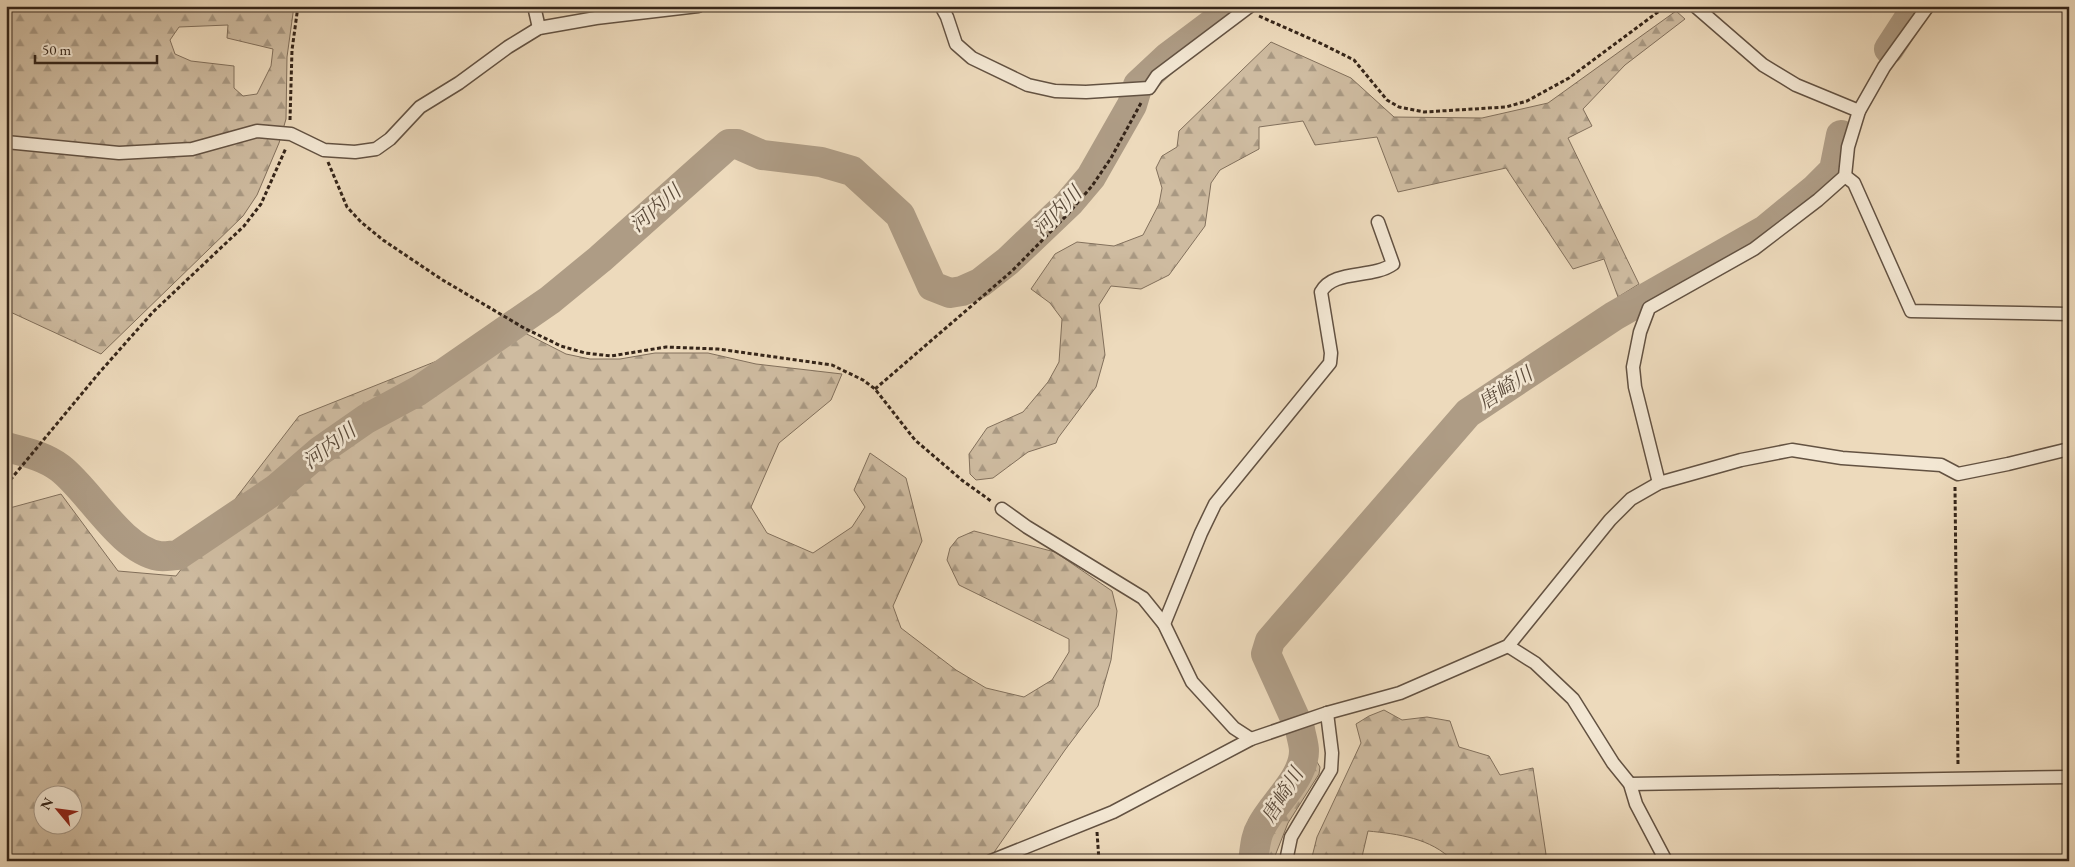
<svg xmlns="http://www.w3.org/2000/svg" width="2075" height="867" viewBox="0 0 2075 867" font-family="'EB Garamond','Noto Serif JP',serif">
  <defs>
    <pattern id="forest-firs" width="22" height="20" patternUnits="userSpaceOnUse" patternTransform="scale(1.25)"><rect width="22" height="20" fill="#cebba0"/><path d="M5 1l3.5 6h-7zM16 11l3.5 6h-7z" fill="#a89882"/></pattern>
  </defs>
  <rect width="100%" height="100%" fill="#eddabc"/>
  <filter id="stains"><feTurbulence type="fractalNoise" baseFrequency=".004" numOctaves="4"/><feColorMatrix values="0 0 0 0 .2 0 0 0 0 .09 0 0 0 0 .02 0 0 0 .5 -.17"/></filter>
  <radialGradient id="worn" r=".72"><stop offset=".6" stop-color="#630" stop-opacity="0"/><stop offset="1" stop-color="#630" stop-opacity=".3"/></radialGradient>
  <!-- forest -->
  <g fill="url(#forest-firs)" stroke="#82705c" fill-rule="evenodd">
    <path d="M6 6H294L287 57 286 119 279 143 257 195 243 216 101 354 6 310ZM228 25 227 38 273 49 271 66 257 94 243 96 234 88V66L191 61 175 54 170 40 179 27Z"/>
    <polygon points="1676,11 1685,19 1625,65 1583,109 1592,126 1568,138 1639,284 1618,297 1604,259 1573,269 1506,168 1398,192 1377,137 1315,145 1303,121 1259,127 1259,149 1220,170 1211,183 1205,226 1169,275 1141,289 1111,286 1099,305 1105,355 1096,387 1058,438 1056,443 1028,452 993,478 976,480 970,474 969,454 987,428 1023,412 1048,382 1059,362 1062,319 1050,303 1031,289 1055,254 1077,242 1114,246 1143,235 1159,204 1162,188 1156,168 1162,156 1177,147 1179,131 1271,42 1351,78 1394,117 1482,118 1548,103"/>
    <path d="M517 329 566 354 590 359H620L655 353H708L756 364 842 374 831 400 779 443 751 507 767 533 813 553 852 527 865 507 854 490 870 453 906 478 922 541 893 606 901 628 956 670 986 688 1024 697 1052 680 1069 652V639L959 585 947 560 950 548 958 538 974 531 1055 552 1112 591 1117 611 1111 660 1098 706 1065 750 988 861H6V509L61 494 118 571 176 576 299 416ZM42 794H72V824H42Z"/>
    <path d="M1384 710 1402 720 1427 717 1450 721 1459 747 1489 756 1500 775 1533 768 1547 861H1453C1431 838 1398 834 1368 831L1361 861H1311L1317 837 1361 743 1356 724 1369 716Z"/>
    <polygon points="1311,761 1317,762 1320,767 1319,774 1288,823 1273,861 1257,861 1261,841 1272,819 1307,764"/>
  </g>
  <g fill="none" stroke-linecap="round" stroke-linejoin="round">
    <!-- river -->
    <g stroke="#ae9c85" stroke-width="30">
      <polyline points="1889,49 1917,6"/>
      <path d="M6 447C25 452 44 456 60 468 90 491 120 549 159 556 165 557 173 555 178 555L276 489 320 451 366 419 418 391 550 300 600 259 729 144H737L762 155 821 162 852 171 900 215 932 286 950 293 962 291 980 283 1008 261 1069 203 1091 177 1132 105 1138 85 1168 57 1236 6"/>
      <polyline points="1295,718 1266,654 1270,641 1468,413 1614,316 1765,230 1815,189 1834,170 1841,135"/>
      <path d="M1253 861C1255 849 1255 837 1261 827 1272 804 1304 779 1304 751 1304 744 1301 736 1300 729"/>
    </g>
    <defs>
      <g id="street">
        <polyline points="534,6 539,28"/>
        <polyline points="941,6 947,17 956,44 972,58 1028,85 1055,91 1086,92 1149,88 1157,76 1250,6"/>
        <polyline points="1695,6 1763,65 1796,85 1859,111"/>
        <polyline points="6,142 119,153 192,149 257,131 291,134 324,150 355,152 376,149 390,139 420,107 459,83 508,47 539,28 596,18 698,6"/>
        <polyline points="1845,176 1854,183 1911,311 2069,314"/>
        <polyline points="1659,483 1635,387 1633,367 1640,332 1649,308 1754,249 1818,200 1845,176 1848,147 1859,111 1884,67 1928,6"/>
        <polyline points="1002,509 1027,527 1143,598 1164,624 1192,682 1234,728 1251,739"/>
        <path d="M1164 624 1201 533 1215 504 1330 363 1331 353 1321 292C1333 269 1372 279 1393 264L1378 222"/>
        <polyline points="1508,646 1535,663 1573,699 1613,763 1630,784 1636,804 1666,861"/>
        <polyline points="1630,784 2069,777"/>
        <polyline points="991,861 1113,812 1251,739 1327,713 1400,693 1508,646 1610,520 1631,499 1659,483 1741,460 1792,450 1842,458 1941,465 1958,474 2008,464 2069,449"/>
        <polyline points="1286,861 1291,837 1331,770 1332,753 1327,713"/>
      </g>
    </defs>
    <!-- street casing -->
    <use href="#street" stroke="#635242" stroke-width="15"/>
    <!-- path -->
    <g stroke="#352519" stroke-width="3" stroke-dasharray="4 2.5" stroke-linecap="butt">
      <polyline points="1259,16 1322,44 1354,60 1387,100 1399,107 1424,112 1506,107 1527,101 1569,78 1666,6"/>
      <polyline points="290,120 292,50 298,6"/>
      <polyline points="328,162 347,207 361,222 383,240 441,279 524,328 561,346 585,353 611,356 666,347 718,349 832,365 863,380 875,389 915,440 963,481 991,501"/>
      <polyline points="875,389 1012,271 1067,215 1092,186 1111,158 1141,103"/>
      <polyline points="6,485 99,373 153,312 244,226 261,204 286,148"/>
      <polyline points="1955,487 1958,765"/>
      <polyline points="1097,832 1099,861"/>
    </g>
    <!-- street -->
    <use href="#street" stroke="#f3e7d3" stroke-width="12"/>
  </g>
  <g text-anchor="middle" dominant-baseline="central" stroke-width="5" stroke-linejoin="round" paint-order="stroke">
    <!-- water labels -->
    <g font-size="20" font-style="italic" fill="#594939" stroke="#f3e7d3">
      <text transform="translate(655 208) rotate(-41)">河内川</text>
      <text transform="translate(1057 211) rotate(-46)">河内川</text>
      <text transform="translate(1505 388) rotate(-33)">唐崎川</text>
      <text transform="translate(329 446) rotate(-37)">河内川</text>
      <text transform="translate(1282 795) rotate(-58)">唐崎川</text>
    </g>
  </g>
  <!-- margin -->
  <rect width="2075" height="867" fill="none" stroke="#eddabc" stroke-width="25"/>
  <rect x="8" y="8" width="2060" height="852" fill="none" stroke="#352519" stroke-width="2.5"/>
  <rect x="12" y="12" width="2050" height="842" fill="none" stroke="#352519"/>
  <!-- north arrow -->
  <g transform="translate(58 810) rotate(299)"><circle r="24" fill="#f3e7d3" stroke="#a79989"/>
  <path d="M0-4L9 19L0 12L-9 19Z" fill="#8f2418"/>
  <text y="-8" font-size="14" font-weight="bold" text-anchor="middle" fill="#352519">N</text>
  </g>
  <!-- scale -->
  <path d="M35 55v8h122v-8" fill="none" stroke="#352519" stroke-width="2.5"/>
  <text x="42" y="55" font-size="15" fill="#352519" stroke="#f3e7d3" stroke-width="4" paint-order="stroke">50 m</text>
  <rect width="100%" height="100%" filter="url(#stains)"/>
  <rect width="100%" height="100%" fill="url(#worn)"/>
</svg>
